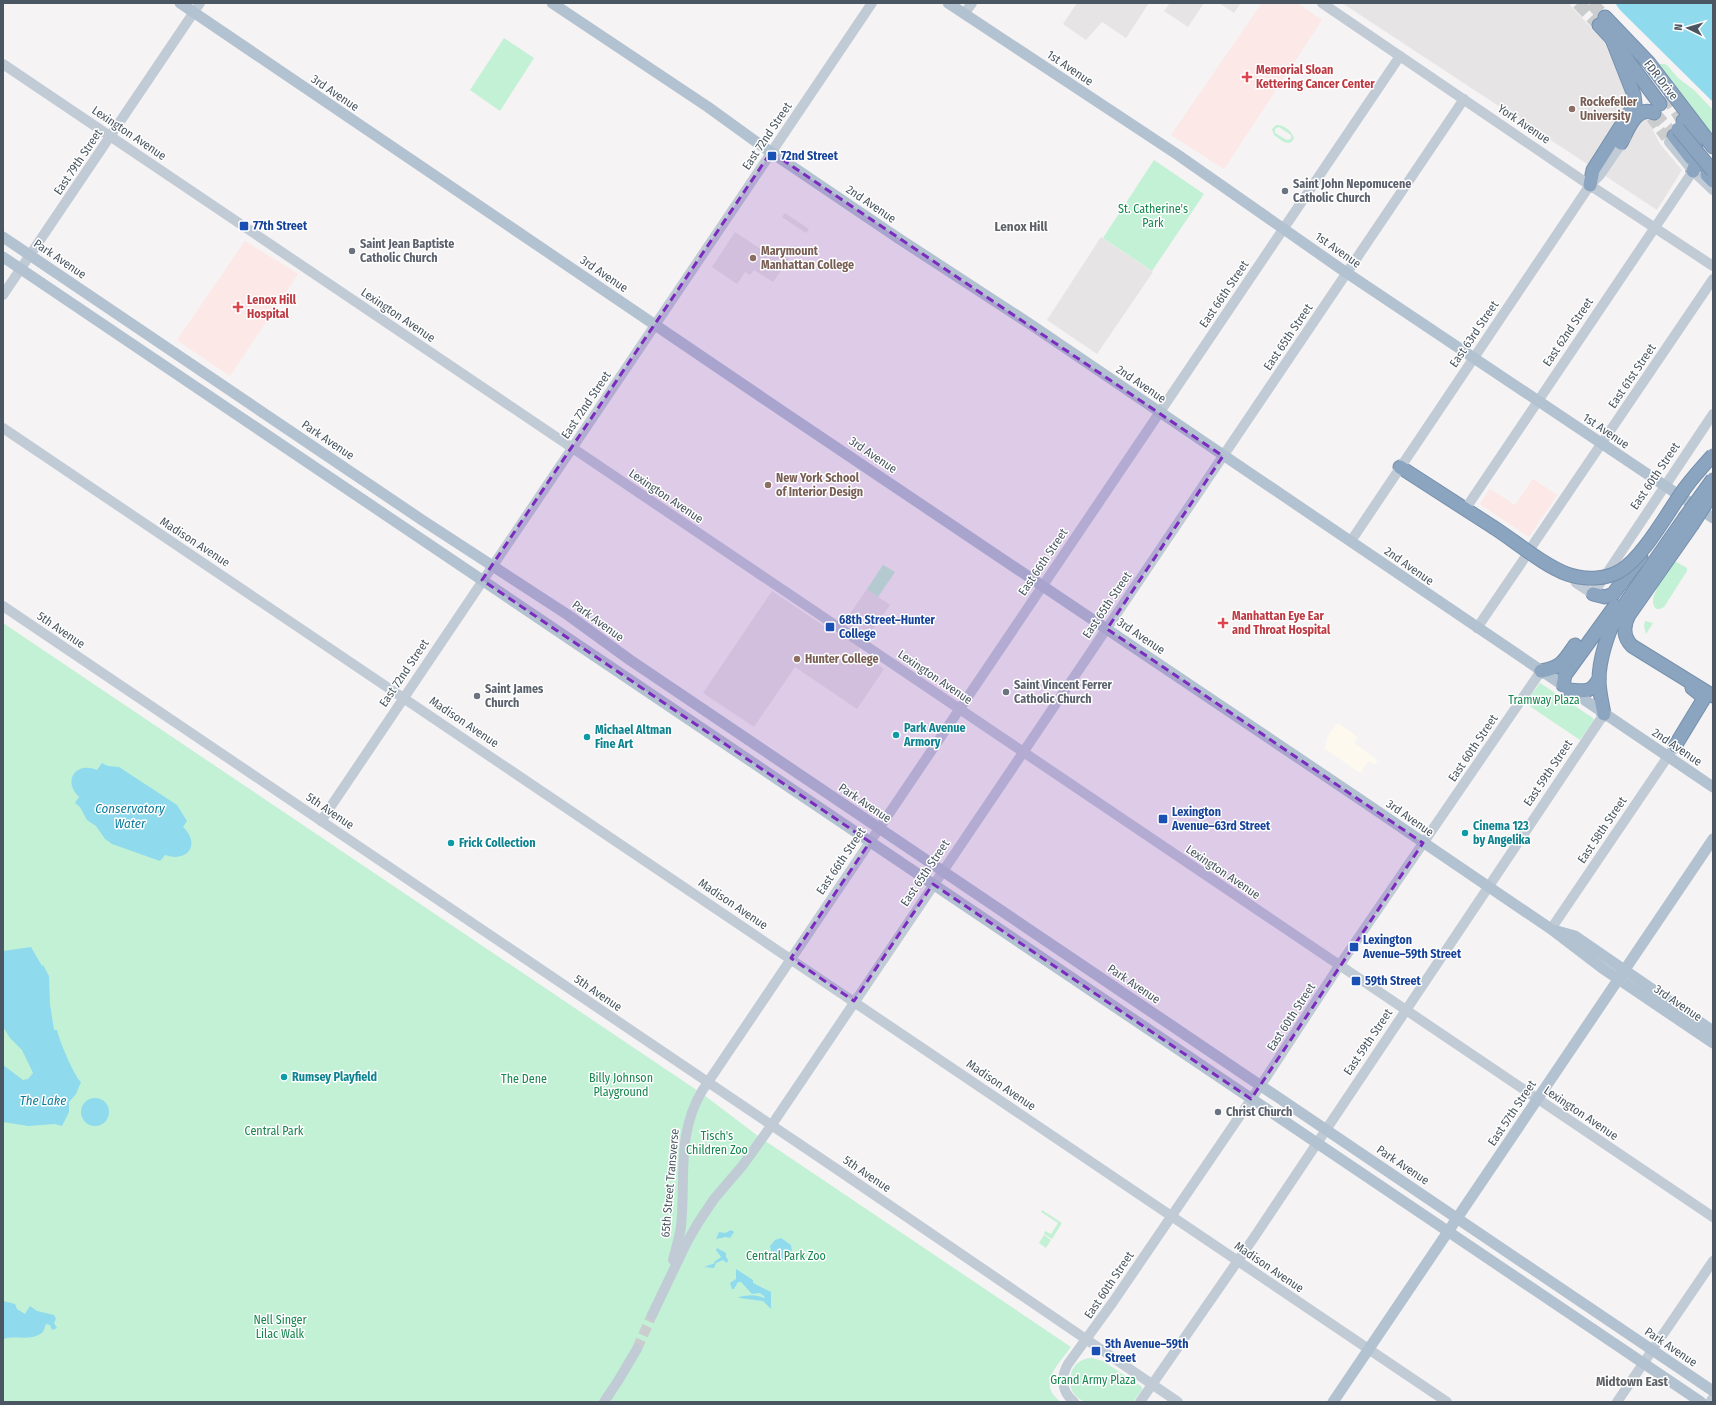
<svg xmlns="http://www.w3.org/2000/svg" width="1716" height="1405" viewBox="0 0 1716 1405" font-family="'Fira Sans Condensed',sans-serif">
  <rect width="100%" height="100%" fill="#f5f3f3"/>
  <!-- commercial -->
  <polygon fill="#fdf9ef" points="1338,723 1358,737 1354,743 1378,760 1375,765 1369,761 1360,773 1324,748 1327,743 1326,742 1329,733"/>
  <!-- education -->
  <g fill="#e6e4e5">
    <polygon points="1077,3 1149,3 1126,38 1102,22 1086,40 1063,24"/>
    <polygon points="1170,3 1204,3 1188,27 1164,11"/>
    <polygon points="1219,3 1241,3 1234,13"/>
    <polygon points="1342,3 1568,3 1611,49 1635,101 1649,122 1660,144 1682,170 1657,210"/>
    <polygon points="785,213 809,229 806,233 782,217"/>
    <polygon points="735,232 765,252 770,246 789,259 773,282 754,270 750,275 745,272 737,284 712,267"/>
    <polygon points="1101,237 1153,272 1097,354 1047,320"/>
    <polygon points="867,589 890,605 858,651 884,669 857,709 795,667 754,727 703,693 772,591 836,634"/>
  </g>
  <!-- medical -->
  <g fill="#fce8e6">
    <polygon points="1262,3 1297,3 1322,20 1224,169 1171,135"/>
    <polygon points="245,241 298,274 230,376 177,340"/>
    <polygon points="1533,479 1557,495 1542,518 1538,521 1539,522 1529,537 1480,504 1490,489 1515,505"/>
  </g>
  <!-- green -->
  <g fill="#c3f1d5" fill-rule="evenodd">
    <polygon points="504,38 534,58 500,111 470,90"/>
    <polygon points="1660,64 1665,64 1668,66 1678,78 1694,90 1713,110 1712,136 1657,66"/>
    <path d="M1276 125C1283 124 1292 131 1294 138 1290 149 1280 139 1274 135L1272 129ZM1279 127 1291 135V139L1287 140 1275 133V129Z"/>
    <polygon points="1154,160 1204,194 1152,271 1103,238"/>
    <path d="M1673 560 1687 568V571L1664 607 1660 609H1656C1650 602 1654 594 1658 587L1655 585Z"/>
    <polygon points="883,565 895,572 878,597 867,589"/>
    <polygon points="1645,621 1653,623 1646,634 1644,626"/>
    <path d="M3 623 704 1095 758 1136 1071 1347C1058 1365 1036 1384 1061 1402H3Z"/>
    <polygon points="1540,683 1593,718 1594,720 1580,740 1525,703"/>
    <polygon points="1042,1210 1062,1223 1052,1239 1044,1234 1045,1231 1051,1234 1058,1223 1041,1212"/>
    <polygon points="1044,1235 1051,1240 1046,1248 1039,1243"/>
    <path d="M1092 1358 1103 1361 1142 1387V1390L1133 1402C1124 1402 1091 1404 1083 1401 1061 1391 1068 1358 1092 1358Z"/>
  </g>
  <!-- water -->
  <g fill="#90daee">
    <polygon points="1615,3 1713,3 1713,102 1620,10"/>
    <path d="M102 763 108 766 119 767 177 805 187 821 183 827C201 844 188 863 165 855L160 861 112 844 105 839 96 826 87 820 80 807 75 803 79 797C62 781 76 761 97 770Z"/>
    <path d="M31 947 42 966 43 965 49 976 50 1004 54 1030H57C59 1040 74 1076 81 1082L76 1094 69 1102V1112L62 1126 55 1124 28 1126 3 1122V1065L23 1080 28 1079 33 1073 22 1050 10 1038 3 1027V951Z"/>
    <circle cx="95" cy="1112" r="14"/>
    <polygon points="731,1230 734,1232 730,1238 726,1237 716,1239 719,1232 725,1233"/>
    <polygon points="781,1238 791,1245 792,1252 788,1258 782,1259 771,1252 770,1246 775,1240"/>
    <polygon points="717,1248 726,1253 726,1257 728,1260 727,1263 723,1260 716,1263 714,1268 704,1267 715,1263 714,1262 721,1257 716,1250"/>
    <path d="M736 1269 753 1280V1283L771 1292V1309L763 1301 739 1298V1297C747 1295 756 1294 764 1298L765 1297 760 1293 752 1294 741 1282H738L734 1289H732L730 1283 736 1279Z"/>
    <path d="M3 1301 15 1304 17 1309 25 1314 30 1306 37 1311 54 1315 56 1319 54 1323 57 1328 52 1330 50 1325 46 1324 43 1332C31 1342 16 1335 3 1339Z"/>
  </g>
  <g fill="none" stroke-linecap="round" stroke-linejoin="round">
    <!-- secondary-tunnel -->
    <g stroke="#caccce" stroke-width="10" stroke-dasharray="10 5" stroke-linecap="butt">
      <polyline points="1651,118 1669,142"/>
      <polyline points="637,1349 652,1315"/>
    </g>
    <!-- highway-tunnel -->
    <g stroke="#caccce" stroke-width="13" stroke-dasharray="13 6" stroke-linecap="butt">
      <polyline points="1578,3 1599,25"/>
      <polyline points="1591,3 1605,17"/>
      <polyline points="1666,95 1683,121"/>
      <polyline points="1654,113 1674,136"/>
    </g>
    <defs>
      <g id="highway">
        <polyline points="1605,17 1649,63 1713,147"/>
        <polyline points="1599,25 1612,39 1660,104"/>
        <path d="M1683 121C1693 136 1702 153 1693 171"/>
        <polyline points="1674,136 1691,158"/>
        <path d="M1621 143C1628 130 1636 105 1654 113"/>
        <polyline points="1707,175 1713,181"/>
        <polyline points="1590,185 1593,170 1635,104 1634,95 1612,39"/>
        <polyline points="1400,467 1493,527"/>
        <path d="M1692 525 1629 615C1623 626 1623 637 1632 646L1713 696"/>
        <polyline points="1593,594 1605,597 1613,594 1641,557"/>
        <path d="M1541 671C1561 668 1564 661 1575 645"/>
        <polyline points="1563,685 1565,675 1615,606"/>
        <path d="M1569 690C1584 691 1590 694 1599 679"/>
        <path d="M1604 714C1602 703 1599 691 1599 680 1599 660 1608 631 1618 614L1684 519"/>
        <polyline points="1675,746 1703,700 1702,696 1692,688"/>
      </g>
    </defs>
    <!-- highway casing -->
    <use href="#highway" stroke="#7690ad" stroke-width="15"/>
    <!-- secondary -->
    <g stroke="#c1cbd6" stroke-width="10">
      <polyline points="1322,3 1582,180 1713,266"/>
      <polyline points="964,14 972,3"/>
      <polyline points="3,64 1713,1217"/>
      <polyline points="1669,142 1693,171 1713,190"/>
      <polyline points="3,295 200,3"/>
      <polyline points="3,428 1447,1402"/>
      <polyline points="1466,508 1693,171"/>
      <polyline points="1351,541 1590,185 1600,175 1626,137"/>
      <polyline points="1532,546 1713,279"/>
      <polyline points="1576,583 1593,594 1713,414"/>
      <polyline points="3,606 835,1168 1178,1402"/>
      <polyline points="1477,628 1526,556"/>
      <polyline points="321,821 872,3"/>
      <polyline points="1551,929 1675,746"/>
      <path d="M673 1260C676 1249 679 1238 681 1227 686 1179 676 1135 702 1091L1400 56"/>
      <polyline points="652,1315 687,1242 698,1223 714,1199 743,1165 771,1126 1464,99"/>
      <polyline points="604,1402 618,1381 637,1349"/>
      <path d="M1074 1402C1062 1392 1060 1378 1068 1364L1113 1302 1267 1076 1339 966 1541 671"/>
      <polyline points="1140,1402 1255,1236 1604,714"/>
      <polyline points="1617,1402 1713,1261"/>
      <polyline points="1710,1402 1713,1398"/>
    </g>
    <!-- primary -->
    <g stroke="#b3c2d1" stroke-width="11">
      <polyline points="180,3 788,415 1361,800 1551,929 1602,968 1713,1043"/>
      <polyline points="552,3 708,107 762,146 898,238 1033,326 1713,787"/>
      <polyline points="948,3 1178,155 1341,269 1713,518"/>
      <polyline points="3,237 422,520 568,615 630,660 1713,1391"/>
      <polyline points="3,257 1701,1402"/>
      <polyline points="1557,931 1575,936 1713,1031"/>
      <polyline points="1333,1402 1713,839"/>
    </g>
    <!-- highway -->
    <use href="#highway" stroke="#8ba5c1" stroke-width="13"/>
    <defs>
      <g id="highway-bridge">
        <polyline points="1678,129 1713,171"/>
        <polyline points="1684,519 1713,479"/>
        <polyline points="1692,525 1712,494"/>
        <path d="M1493 527C1515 541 1543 565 1567 574 1584 580 1605 580 1620 571 1643 558 1669 510 1685 488 1694 476 1703 466 1713 455"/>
      </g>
    </defs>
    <!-- highway-bridge casing -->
    <use href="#highway-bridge" stroke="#7690ad" stroke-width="15" stroke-linecap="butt"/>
    <!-- highway-bridge -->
    <use href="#highway-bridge" stroke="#8ba5c1" stroke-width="13"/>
  </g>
  <!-- marked area -->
  <path fill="#7b2cbf" fill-opacity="0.2" stroke="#7b2cbf" stroke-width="3" stroke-dasharray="8 5" stroke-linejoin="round" d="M771 152 1223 456 1107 629 1423 843 1251 1099 933 884 854 1001 791 958 870 842 482 580Z"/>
  <!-- markers -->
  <g fill="#e0444e" stroke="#fff" stroke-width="1.5">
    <path d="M1245 71h4v4h4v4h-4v4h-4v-4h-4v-4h4z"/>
    <path d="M236 301h4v4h4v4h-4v4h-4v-4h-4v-4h4z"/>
    <path d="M1221 617h4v4h4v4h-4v4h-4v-4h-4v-4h4z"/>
  </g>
  <g fill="#8d6e63" stroke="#fff" stroke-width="1.5">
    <circle cx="1572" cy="109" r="4"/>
    <circle cx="753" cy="258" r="4"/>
    <circle cx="768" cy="485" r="4"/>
    <circle cx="797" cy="659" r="4"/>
  </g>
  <g fill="#1a4fb4" stroke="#fff" stroke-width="1.5">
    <rect x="767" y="151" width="10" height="10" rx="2"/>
    <rect x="239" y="221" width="10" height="10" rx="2"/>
    <rect x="825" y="622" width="10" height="10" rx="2"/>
    <rect x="1158" y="814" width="10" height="10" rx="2"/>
    <rect x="1349" y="942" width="10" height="10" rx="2"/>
    <rect x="1351" y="976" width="10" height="10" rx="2"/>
    <rect x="1091" y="1346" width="10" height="10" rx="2"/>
  </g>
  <g fill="#6b7280" stroke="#fff" stroke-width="1.5">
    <circle cx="1285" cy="191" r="4"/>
    <circle cx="352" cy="251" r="4"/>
    <circle cx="1006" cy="692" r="4"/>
    <circle cx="477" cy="696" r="4"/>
    <circle cx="1218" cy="1112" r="4"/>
  </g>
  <g fill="#0f9aa8" stroke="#fff" stroke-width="1.5">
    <circle cx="896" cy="735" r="4"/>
    <circle cx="587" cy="737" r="4"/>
    <circle cx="1465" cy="833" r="4"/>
    <circle cx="451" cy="843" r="4"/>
    <circle cx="284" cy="1077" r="4"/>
  </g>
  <g text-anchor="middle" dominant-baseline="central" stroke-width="3" stroke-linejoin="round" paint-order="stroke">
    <!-- street labels -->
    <g font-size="12" fill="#4a5661" stroke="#fff">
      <text transform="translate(1070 68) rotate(34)">1st Avenue</text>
      <text transform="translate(1661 80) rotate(52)">FDR Drive</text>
      <text transform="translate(335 93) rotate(34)">3rd Avenue</text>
      <text transform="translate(1524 124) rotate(34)">York Avenue</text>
      <text transform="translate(129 133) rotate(34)">Lexington Avenue</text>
      <text transform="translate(767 136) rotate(-56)">East 72nd Street</text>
      <text transform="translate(78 162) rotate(-56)">East 79th Street</text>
      <text transform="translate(871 204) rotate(34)">2nd Avenue</text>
      <text transform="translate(1338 250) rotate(35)">1st Avenue</text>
      <text transform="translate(60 259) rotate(34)">Park Avenue</text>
      <text transform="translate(604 274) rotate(34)">3rd Avenue</text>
      <text transform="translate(1224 294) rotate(-56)">East 66th Street</text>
      <text transform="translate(398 315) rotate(34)">Lexington Avenue</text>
      <text transform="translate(1568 332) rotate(-56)">East 62nd Street</text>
      <text transform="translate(1474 334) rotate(-56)">East 63rd Street</text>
      <text transform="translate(1288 337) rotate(-56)">East 65th Street</text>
      <text transform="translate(1632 376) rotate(-56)">East 61st Street</text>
      <text transform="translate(1141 384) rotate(34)">2nd Avenue</text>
      <text transform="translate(586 405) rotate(-56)">East 72nd Street</text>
      <text transform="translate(1606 431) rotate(34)">1st Avenue</text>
      <text transform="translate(328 440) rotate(34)">Park Avenue</text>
      <text transform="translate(873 455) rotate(34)">3rd Avenue</text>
      <text transform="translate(1655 476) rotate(-56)">East 60th Street</text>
      <text transform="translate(666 496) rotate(34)">Lexington Avenue</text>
      <text transform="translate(195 542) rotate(33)">Madison Avenue</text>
      <text transform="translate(1043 562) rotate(-56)">East 66th Street</text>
      <text transform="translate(1409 566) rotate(35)">2nd Avenue</text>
      <text transform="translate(1107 605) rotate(-56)">East 65th Street</text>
      <text transform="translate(598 621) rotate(36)">Park Avenue</text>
      <text transform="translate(61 630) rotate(34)">5th Avenue</text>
      <text transform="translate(1141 636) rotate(34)">3rd Avenue</text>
      <text transform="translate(404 673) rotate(-56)">East 72nd Street</text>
      <text transform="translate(935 677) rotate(34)">Lexington Avenue</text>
      <text transform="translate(464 722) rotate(34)">Madison Avenue</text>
      <text transform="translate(1677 747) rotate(34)">2nd Avenue</text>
      <text transform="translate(1473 748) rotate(-56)">East 60th Street</text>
      <text transform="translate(1548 773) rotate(-56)">East 59th Street</text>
      <text transform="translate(865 803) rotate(34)">Park Avenue</text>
      <text transform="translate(330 811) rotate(34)">5th Avenue</text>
      <text transform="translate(1410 818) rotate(35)">3rd Avenue</text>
      <text transform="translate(1602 830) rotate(-56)">East 58th Street</text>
      <text transform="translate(841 861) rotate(-56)">East 66th Street</text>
      <text transform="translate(1223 872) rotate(34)">Lexington Avenue</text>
      <text transform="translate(925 873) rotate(-56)">East 65th Street</text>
      <text transform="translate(733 904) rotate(34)">Madison Avenue</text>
      <text transform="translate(1134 984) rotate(34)">Park Avenue</text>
      <text transform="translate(598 993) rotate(34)">5th Avenue</text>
      <text transform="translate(1678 1003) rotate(34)">3rd Avenue</text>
      <text transform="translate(1291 1017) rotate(-57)">East 60th Street</text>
      <text transform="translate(1368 1042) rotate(-56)">East 59th Street</text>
      <text transform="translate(1001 1085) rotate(34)">Madison Avenue</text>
      <text transform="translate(1512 1113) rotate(-56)">East 57th Street</text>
      <text transform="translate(1581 1113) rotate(34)">Lexington Avenue</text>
      <text transform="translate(1403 1165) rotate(34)">Park Avenue</text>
      <text transform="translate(867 1174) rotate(34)">5th Avenue</text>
      <text transform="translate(670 1183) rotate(-85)">65th Street Transverse</text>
      <text transform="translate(1269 1267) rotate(34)">Madison Avenue</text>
      <text transform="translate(1109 1285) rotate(-56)">East 60th Street</text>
      <text transform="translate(1671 1347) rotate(34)">Park Avenue</text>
    </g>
    <!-- health labels -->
    <g font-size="12" font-weight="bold" fill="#be3a42" stroke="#fff" text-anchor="start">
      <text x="1256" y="70">Memorial Sloan<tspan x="1256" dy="14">Kettering Cancer Center</tspan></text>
      <text x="247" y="300">Lenox Hill<tspan x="247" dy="14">Hospital</tspan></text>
      <text x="1232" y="616">Manhattan Eye Ear<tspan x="1232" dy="14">and Throat Hospital</tspan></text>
    </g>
    <!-- education labels -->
    <g font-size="12" font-weight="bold" fill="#785e54" stroke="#fff" text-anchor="start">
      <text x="1580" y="102">Rockefeller<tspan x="1580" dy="14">University</tspan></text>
      <text x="761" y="251">Marymount<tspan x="761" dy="14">Manhattan College</tspan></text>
      <text x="776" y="478">New York School<tspan x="776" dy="14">of Interior Design</tspan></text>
      <text x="805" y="659">Hunter College</text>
    </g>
    <!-- transit labels -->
    <g font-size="12" font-weight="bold" fill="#164399" stroke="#fff" text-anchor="start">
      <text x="781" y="156">72nd Street</text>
      <text x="253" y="226">77th Street</text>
      <text x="839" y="620">68th Street–Hunter<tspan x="839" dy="14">College</tspan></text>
      <text x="1172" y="812">Lexington<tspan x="1172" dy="14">Avenue–63rd Street</tspan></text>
      <text x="1363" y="940">Lexington<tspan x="1363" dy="14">Avenue–59th Street</tspan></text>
      <text x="1365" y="981">59th Street</text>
      <text x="1105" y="1344">5th Avenue–59th<tspan x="1105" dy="14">Street</tspan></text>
    </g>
    <!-- worship labels -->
    <g font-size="12" font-weight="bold" fill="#5b616d" stroke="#fff" text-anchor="start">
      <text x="1293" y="184">Saint John Nepomucene<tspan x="1293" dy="14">Catholic Church</tspan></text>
      <text x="360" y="244">Saint Jean Baptiste<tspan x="360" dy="14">Catholic Church</tspan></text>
      <text x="1014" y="685">Saint Vincent Ferrer<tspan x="1014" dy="14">Catholic Church</tspan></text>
      <text x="485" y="689">Saint James<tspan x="485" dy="14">Church</tspan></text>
      <text x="1226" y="1112">Christ Church</text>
    </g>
    <!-- park labels -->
    <g font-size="12" fill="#17864f" stroke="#fff">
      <text x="1153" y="209">St. Catherine's<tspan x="1153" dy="14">Park</tspan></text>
      <text x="1544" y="700">Tramway Plaza</text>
      <text x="621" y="1078">Billy Johnson<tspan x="621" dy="14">Playground</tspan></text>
      <text x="524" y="1079">The Dene</text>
      <text x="274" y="1131">Central Park</text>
      <text x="717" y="1136">Tisch's<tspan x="717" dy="14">Children Zoo</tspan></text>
      <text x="786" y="1256">Central Park Zoo</text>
      <text x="280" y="1320">Nell Singer<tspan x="280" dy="14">Lilac Walk</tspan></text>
      <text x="1093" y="1380">Grand Army Plaza</text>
    </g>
    <!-- culture labels -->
    <g font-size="12" font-weight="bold" fill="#0d838f" stroke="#fff" text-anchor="start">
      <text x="904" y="728">Park Avenue<tspan x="904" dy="14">Armory</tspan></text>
      <text x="595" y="730">Michael Altman<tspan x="595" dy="14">Fine Art</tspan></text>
      <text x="1473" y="826">Cinema 123<tspan x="1473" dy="14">by Angelika</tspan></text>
      <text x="459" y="843">Frick Collection</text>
      <text x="292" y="1077">Rumsey Playfield</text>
    </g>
    <!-- neighbourhood labels -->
    <g font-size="13" font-weight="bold" fill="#5f6368" stroke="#fff">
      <text x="1021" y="226">Lenox Hill</text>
      <text x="1632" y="1381">Midtown East</text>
    </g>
    <!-- water labels -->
    <g font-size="13" font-style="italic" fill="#0c7c9b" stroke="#fff">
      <text x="130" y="808">Conservatory<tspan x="130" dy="15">Water</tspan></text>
      <text x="43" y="1100">The Lake</text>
    </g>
  </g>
  <!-- border -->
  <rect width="1716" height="1405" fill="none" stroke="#4a5661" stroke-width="8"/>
  <!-- north arrow -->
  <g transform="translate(1688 28) rotate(275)" stroke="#ffffff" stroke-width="3" paint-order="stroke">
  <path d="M0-3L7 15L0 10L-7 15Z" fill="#4a5661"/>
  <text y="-6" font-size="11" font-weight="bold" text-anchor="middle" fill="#4a5661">N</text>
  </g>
</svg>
